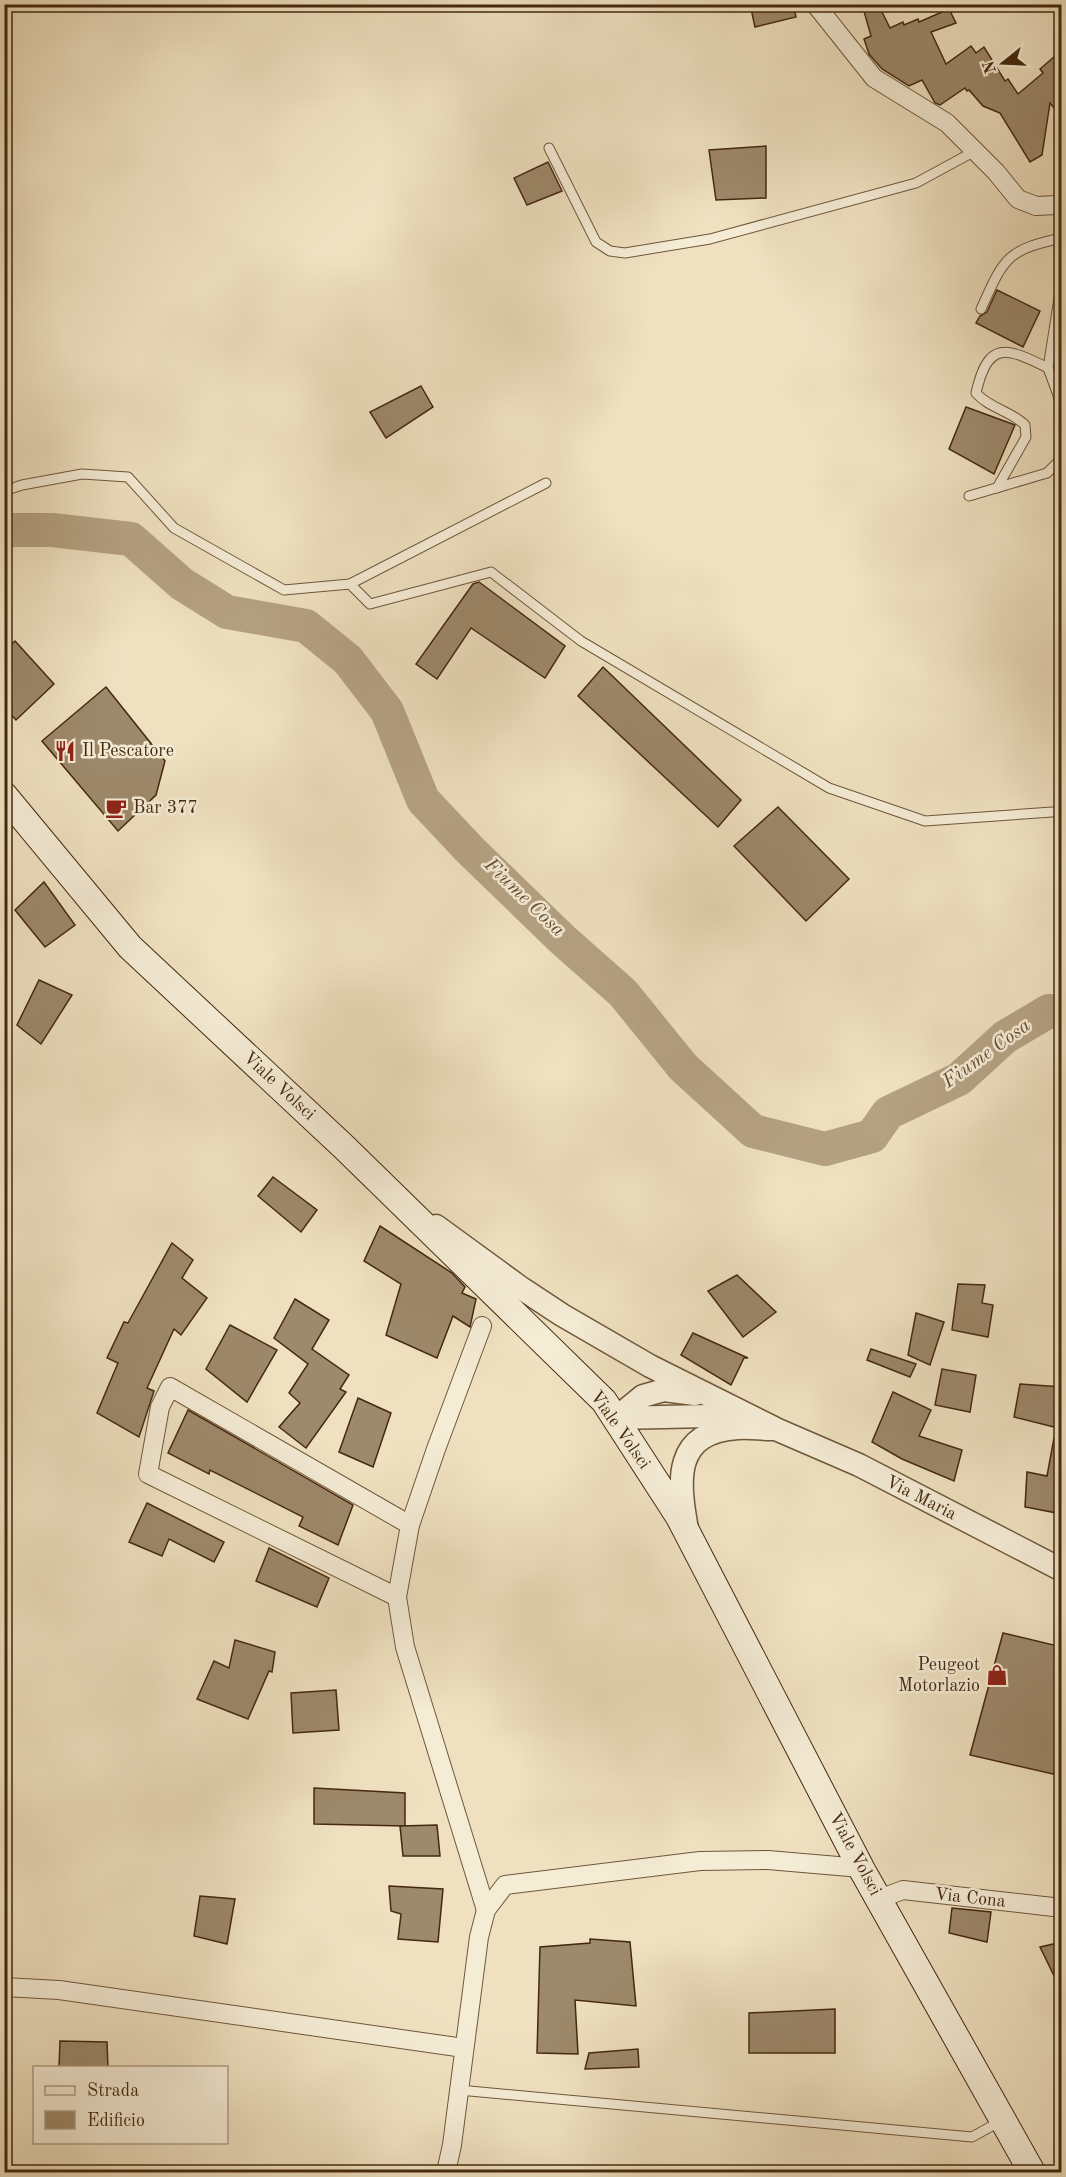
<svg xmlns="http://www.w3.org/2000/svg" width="1066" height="2177" viewBox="0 0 1066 2177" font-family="'Old Standard TT',serif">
  <rect width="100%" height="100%" fill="#efe1c0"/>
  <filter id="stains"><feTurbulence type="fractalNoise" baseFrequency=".00333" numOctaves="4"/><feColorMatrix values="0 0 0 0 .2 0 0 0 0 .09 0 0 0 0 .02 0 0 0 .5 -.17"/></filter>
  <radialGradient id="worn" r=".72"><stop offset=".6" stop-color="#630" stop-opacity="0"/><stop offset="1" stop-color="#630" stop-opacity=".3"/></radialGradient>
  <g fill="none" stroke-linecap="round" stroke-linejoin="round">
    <!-- river -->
    <polyline stroke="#b5a283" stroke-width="34" points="4,530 52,530 131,539 182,584 227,612 306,626 348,660 387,711 423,800 470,850 563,940 623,993 683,1067 753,1131 825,1149 872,1136 888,1113 959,1079 1005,1037 1049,1011 1062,1012"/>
  </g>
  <!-- building -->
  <g fill="#9d896b" stroke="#44290e" stroke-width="1.5">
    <polygon points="750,4 793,4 796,17 755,27"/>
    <polygon points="862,4 878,4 890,28 903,22 904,25 918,19 919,22 949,9 956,23 931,32 946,64 971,46 976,53 984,47 1005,81 1008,79 1018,94 1043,73 1040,69 1055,56 1062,65 1062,118 1050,103 1042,155 1030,162 1000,113 983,106 969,90 967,91 965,88 940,105 935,103 922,80 909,86 882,69 869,54 864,39 871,36"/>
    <polygon points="766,146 766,198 716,200 709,150"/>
    <polygon points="548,162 562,191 527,205 514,178"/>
    <polygon points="997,290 1040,311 1023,347 976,323 980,316 987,312"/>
    <polygon points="421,386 433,407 386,438 370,412"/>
    <polygon points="966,407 1015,425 994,474 949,449"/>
    <polygon points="479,582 565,646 545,678 471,628 437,679 416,664 473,584"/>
    <polygon points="15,641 54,684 16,720 4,707 4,651"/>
    <polygon points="603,667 741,800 718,827 578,696"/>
    <polygon points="106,687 165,761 156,795 118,831 42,741"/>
    <polygon points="778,807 849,879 806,921 734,846"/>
    <polygon points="44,882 75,925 45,947 15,910"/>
    <polygon points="39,980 72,995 41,1044 17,1025"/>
    <polygon points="273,1177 317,1210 301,1232 258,1196"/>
    <polygon points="380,1226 452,1273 465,1287 462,1293 476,1299 470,1327 453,1316 437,1358 386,1335 401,1284 364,1261"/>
    <polygon points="172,1243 193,1260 182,1278 207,1298 181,1335 174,1329 147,1388 154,1391 139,1437 97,1413 118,1363 107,1358 124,1322 128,1323"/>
    <polygon points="737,1275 776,1312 743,1337 708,1291"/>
    <polygon points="958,1284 985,1285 982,1303 993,1305 988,1337 952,1330"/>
    <polygon points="295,1299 329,1320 312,1349 349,1375 340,1389 346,1392 306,1448 279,1427 300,1403 289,1393 308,1364 274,1338"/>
    <polygon points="916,1313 944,1322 930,1365 908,1355"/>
    <polygon points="230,1325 277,1350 247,1402 206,1369"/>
    <polygon points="693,1333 748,1358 744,1358 731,1385 681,1355"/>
    <polygon points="871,1349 916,1364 910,1377 867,1360"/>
    <polygon points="942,1369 976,1375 970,1412 935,1405"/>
    <polygon points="1020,1384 1062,1387 1062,1429 1014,1417"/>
    <polygon points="893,1392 931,1410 919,1436 962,1450 954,1481 902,1459 872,1442"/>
    <polygon points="358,1398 391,1413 373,1467 339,1452"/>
    <polygon points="188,1410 353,1505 338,1545 299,1526 303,1517 210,1470 209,1474 168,1453"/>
    <polygon points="1054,1438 1062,1439 1062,1483 1057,1513 1025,1507 1027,1472 1047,1476"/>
    <polygon points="147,1503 224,1542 214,1562 169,1539 162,1556 129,1542"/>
    <polygon points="269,1548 329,1578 317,1607 256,1581"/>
    <polygon points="1003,1633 1062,1647 1062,1776 970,1755"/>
    <polygon points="235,1640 275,1652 272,1672 269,1671 248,1719 197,1699 214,1661 229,1668"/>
    <polygon points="336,1690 339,1730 293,1733 291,1693"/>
    <polygon points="314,1788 405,1793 405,1826 314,1824"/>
    <polygon points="437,1825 440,1856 403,1856 400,1826"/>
    <polygon points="389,1886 443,1889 438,1942 398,1939 401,1914 391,1911"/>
    <polygon points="200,1896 235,1899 227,1944 194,1936"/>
    <polygon points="952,1908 991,1912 987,1942 949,1933"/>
    <polygon points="590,1939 630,1942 636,2006 575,2000 578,2054 537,2053 540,1947 590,1943"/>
    <polygon points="1062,1942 1062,1992 1040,1947"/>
    <polygon points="835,2009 835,2053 749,2053 749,2013"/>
    <polygon points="60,2041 107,2042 108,2067 59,2067"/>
    <polygon points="638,2049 639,2067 585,2069 589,2053"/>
  </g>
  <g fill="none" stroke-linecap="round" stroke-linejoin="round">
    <defs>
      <g id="service">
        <polyline points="824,17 835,4"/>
        <polyline points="549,148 596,242 610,251 625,253 710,239 916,183 975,151"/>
        <polyline points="1062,279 1048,368 1062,406"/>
        <path d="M981 309C1004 259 1005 250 1062 238"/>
        <path d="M997 488 1026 437 1025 425C1011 411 989 408 976 393 988 340 1006 347 1048 368"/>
        <polyline points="4,491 22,485 82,474 128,477 174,528 284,590 350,584 546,483"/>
        <polyline points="969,496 1047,473 1062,458"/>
        <polyline points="350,584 370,604 491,572 581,641 829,788 925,821 1052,812"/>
        <polyline points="459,2090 972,2137 1001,2121"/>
      </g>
      <g id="minor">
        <polyline points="815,4 874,78 947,123 996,172 1018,199 1036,206 1057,205 1062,202"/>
        <polyline points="482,1326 436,1449 410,1525 397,1597 405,1647 486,1910"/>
        <polyline points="397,1597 148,1474 160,1407 170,1387 410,1525"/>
        <polyline points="879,1899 903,1890 1062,1908"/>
        <polyline points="4,1987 59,1990 464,2048"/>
        <polyline points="446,2172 452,2145 479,1937 486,1910 505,1885 700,1861 768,1860 861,1868"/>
      </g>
      <g id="tertiary">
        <polyline points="436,1226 521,1288 562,1315 650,1366 778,1430 859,1465 1062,1570"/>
        <polyline points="616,1418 709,1416 745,1422"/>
        <polyline points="616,1418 643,1396 664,1390 695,1394"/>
        <path d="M687 1529C678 1480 673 1432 738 1428 749 1427 760 1429 771 1429"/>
      </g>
      <polyline id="secondary" points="4,795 130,947 344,1147 604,1401 679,1517 861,1868 1032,2172"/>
    </defs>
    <!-- service casing -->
    <use href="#service" stroke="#6f573a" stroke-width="11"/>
    <!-- minor casing -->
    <use href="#minor" stroke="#6f573a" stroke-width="20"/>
    <!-- tertiary casing -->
    <use href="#tertiary" stroke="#6f573a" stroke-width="25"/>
    <!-- secondary casing -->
    <use href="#secondary" stroke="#44290e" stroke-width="28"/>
    <!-- service -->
    <use href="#service" stroke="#f5ecd6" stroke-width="9"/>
    <!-- minor -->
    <use href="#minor" stroke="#f5ecd6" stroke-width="18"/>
    <!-- tertiary -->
    <use href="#tertiary" stroke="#f5ecd6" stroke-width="22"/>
    <!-- secondary -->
    <use href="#secondary" stroke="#f5ecd6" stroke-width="26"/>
  </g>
  <!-- icons -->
  <defs>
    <symbol id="restaurant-bare" viewBox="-9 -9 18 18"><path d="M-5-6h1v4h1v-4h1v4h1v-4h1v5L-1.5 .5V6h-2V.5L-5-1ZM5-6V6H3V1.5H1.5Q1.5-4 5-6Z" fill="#8f2418" stroke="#f5ecd6" stroke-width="2.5" paint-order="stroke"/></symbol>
    <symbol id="cafe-bare" viewBox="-9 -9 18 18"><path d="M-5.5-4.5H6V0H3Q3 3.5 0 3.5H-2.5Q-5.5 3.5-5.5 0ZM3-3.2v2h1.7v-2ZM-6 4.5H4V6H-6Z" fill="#8f2418" stroke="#f5ecd6" stroke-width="2.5" paint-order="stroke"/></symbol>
    <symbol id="shop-bare" viewBox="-9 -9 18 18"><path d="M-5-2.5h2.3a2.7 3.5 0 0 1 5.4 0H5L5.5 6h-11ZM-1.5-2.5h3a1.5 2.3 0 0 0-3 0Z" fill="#8f2418" stroke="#f5ecd6" stroke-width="2.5" paint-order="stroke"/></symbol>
  </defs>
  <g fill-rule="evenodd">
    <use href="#restaurant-bare" x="50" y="736" width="30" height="30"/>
    <use href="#cafe-bare" x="101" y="793" width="30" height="30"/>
    <use href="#shop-bare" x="982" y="1660" width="30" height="30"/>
  </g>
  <g text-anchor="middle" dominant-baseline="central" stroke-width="5" stroke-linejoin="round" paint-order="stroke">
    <!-- poi labels -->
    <g font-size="18" fill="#44290e" stroke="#f5ecd6" text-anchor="start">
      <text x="82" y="751">Il Pescatore</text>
      <text x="133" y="808">Bar 377</text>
      <text x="980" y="1665" text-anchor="end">Peugeot<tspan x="980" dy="21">Motorlazio</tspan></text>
    </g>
    <!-- street labels -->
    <g font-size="18" fill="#44290e" stroke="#f5ecd6">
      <text transform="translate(279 1086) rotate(43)">Viale Volsci</text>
      <text transform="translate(620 1430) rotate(55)">Viale Volsci</text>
      <text transform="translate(921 1498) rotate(27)">Via Maria</text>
      <text transform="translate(855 1854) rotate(62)">Viale Volsci</text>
      <text transform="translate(970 1898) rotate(6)">Via Cona</text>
    </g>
    <!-- water labels -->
    <g font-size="20" font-style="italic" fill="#664d31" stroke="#f5ecd6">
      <text transform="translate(524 898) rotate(44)">Fiume Cosa</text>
      <text transform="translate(987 1054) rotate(-36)">Fiume Cosa</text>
    </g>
  </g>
  <!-- margin -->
  <rect width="1066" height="2177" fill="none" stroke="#efe1c0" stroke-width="24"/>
  <rect x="6" y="6" width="1054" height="2165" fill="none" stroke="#44290e" stroke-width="3"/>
  <rect x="12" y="12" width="1042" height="2153" fill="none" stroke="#44290e" stroke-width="1.5"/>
  <!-- legend -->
  <rect x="33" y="2066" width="195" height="78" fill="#f5ecd6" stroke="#ae9e86" stroke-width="1.5"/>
  <rect x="45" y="2086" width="30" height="9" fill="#f5ecd6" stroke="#ae9e86" stroke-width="1.5"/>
  <text x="87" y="2096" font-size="18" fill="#44290e">Strada</text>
  <rect x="45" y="2111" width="30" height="18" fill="#9d896b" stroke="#ae9e86" stroke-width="1.5"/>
  <text x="87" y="2126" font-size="18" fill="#44290e">Edificio</text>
  <!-- north arrow -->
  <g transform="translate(1003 63) rotate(252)" stroke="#f5ecd6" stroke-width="4.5" paint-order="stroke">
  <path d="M0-4.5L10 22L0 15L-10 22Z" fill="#44290e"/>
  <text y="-9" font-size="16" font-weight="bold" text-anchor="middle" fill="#44290e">N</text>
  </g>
  <rect width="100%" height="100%" filter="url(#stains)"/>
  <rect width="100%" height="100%" fill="url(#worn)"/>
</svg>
